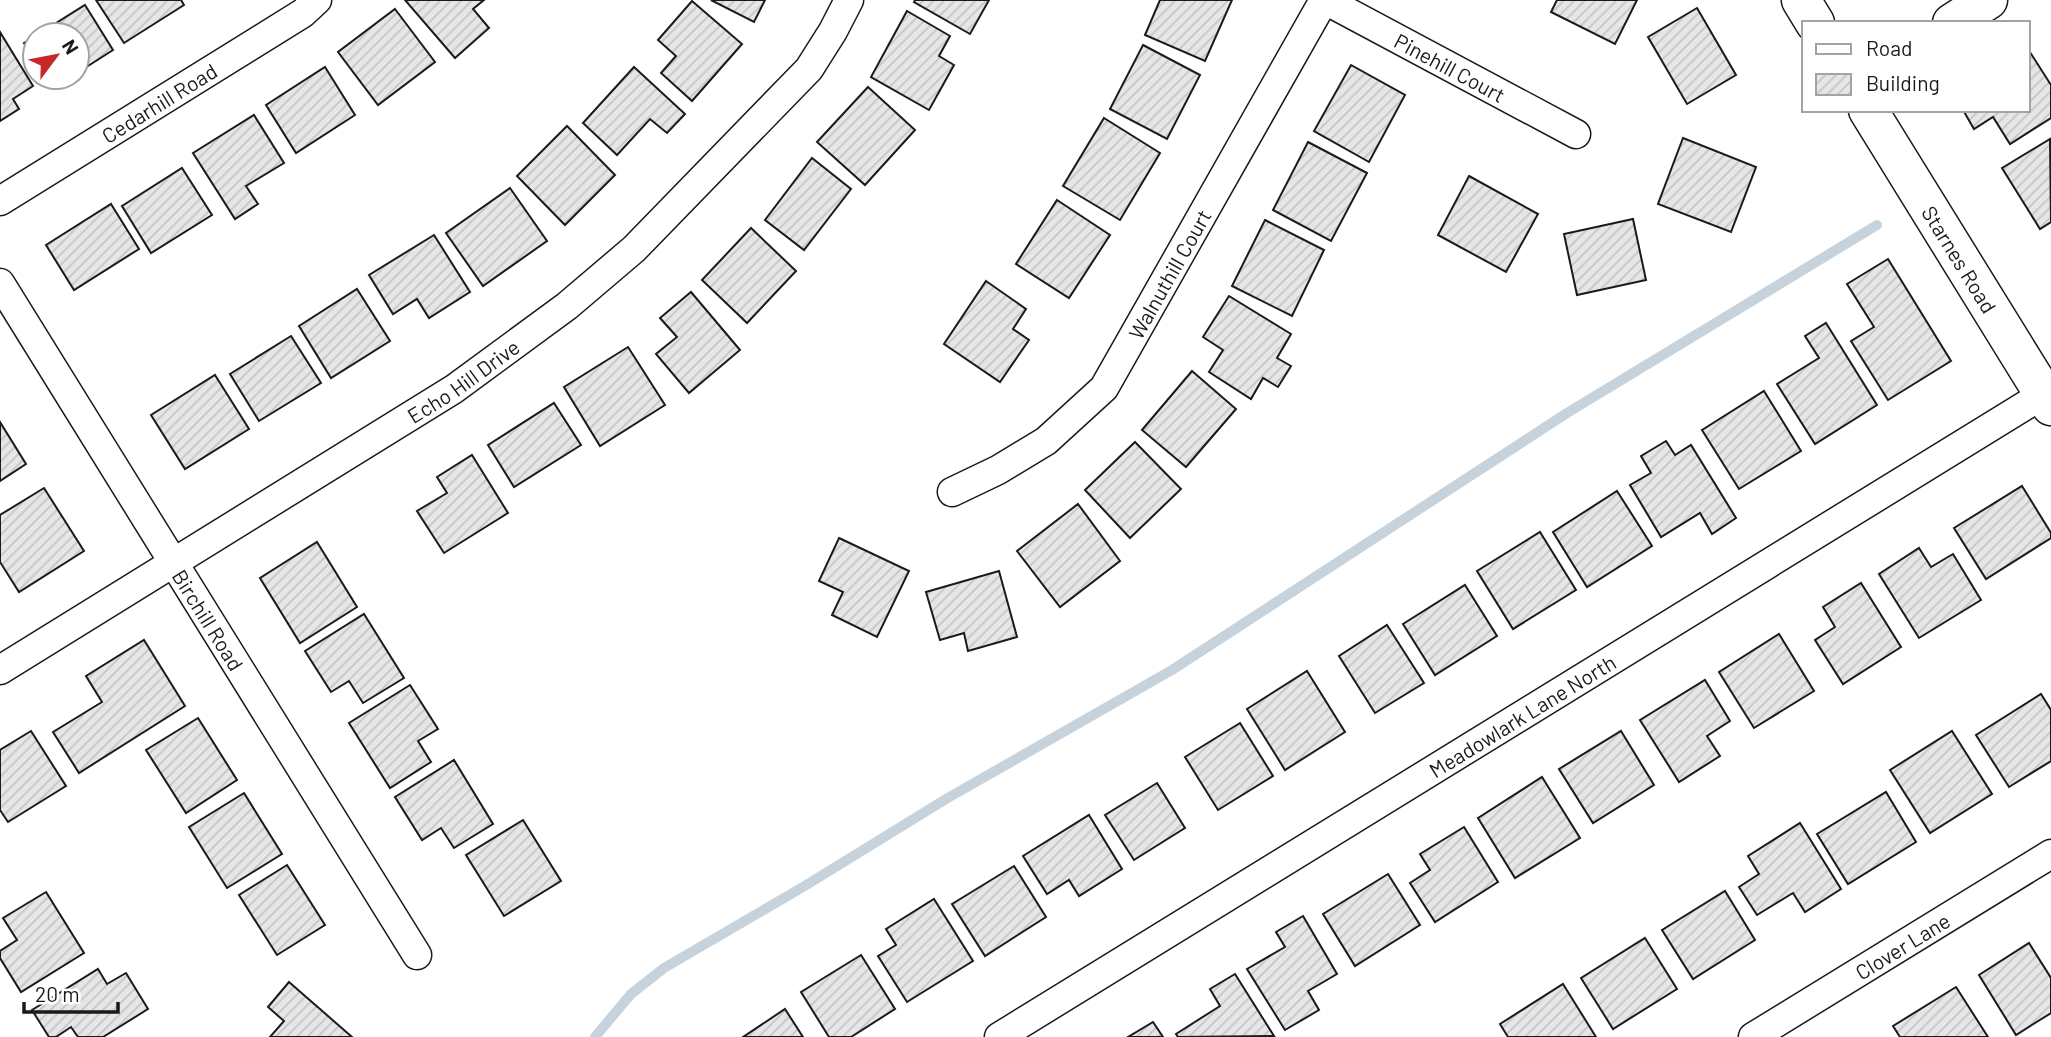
<svg xmlns="http://www.w3.org/2000/svg" width="2051" height="1037" viewBox="0 0 2051 1037" font-family="Barlow,sans-serif">
  <defs>
    <pattern id="building-hatch" width="6" height="6" patternUnits="userSpaceOnUse" patternTransform="scale(1.75)"><rect width="6" height="6" fill="#e6e6e6"/><path d="M-1 1l2-2M0 6l6-6M5 7l2-2" fill="none" stroke="#c5c5c5"/></pattern>
  </defs>
  <rect width="100%" height="100%" fill="#fff"/>
  <g fill="none" stroke-linecap="round" stroke-linejoin="round">
    <!-- stream -->
    <polyline stroke="#c6d2dc" stroke-width="10" points="595,1037 631,994 664,968 803,887 946,799 1172,670 1567,413 1877,225"/>
  </g>
  <!-- building -->
  <g fill="url(#building-hatch)" stroke="#1a1a1a" stroke-width="2">
    <polygon points="96,0 181,0 184,5 124,43"/>
    <polygon points="405,0 484,0 473,9 489,28 455,58"/>
    <polygon points="711,0 765,0 754,22"/>
    <polygon points="915,0 989,0 970,34 914,2"/>
    <polygon points="1160,0 1232,0 1205,61 1145,35"/>
    <polygon points="1557,0 1637,0 1615,44 1551,12"/>
    <polygon points="692,1 742,44 692,101 661,73 676,56 658,40"/>
    <polygon points="85,5 113,50 77,73 77,35 37,35"/>
    <polygon points="1697,8 1736,75 1687,104 1648,37"/>
    <polygon points="395,9 435,62 378,105 338,52"/>
    <polygon points="907,11 950,36 939,56 954,65 929,110 871,77"/>
    <polygon points="0,32 33,86 13,99 19,109 0,121"/>
    <polygon points="35,36 35,61 24,43"/>
    <polygon points="1143,45 1200,75 1167,139 1110,109"/>
    <polygon points="2028,49 2051,85 2051,118 2010,144 1993,117 1974,129 1963,110 2028,110"/>
    <polygon points="1351,65 1405,95 1369,162 1314,131"/>
    <polygon points="325,67 355,115 296,153 266,105"/>
    <polygon points="634,67 685,114 667,133 650,119 617,155 583,123"/>
    <polygon points="45,77 70,77 52,88"/>
    <polygon points="868,87 915,130 865,185 817,142"/>
    <polygon points="254,115 284,163 246,186 258,204 235,219 193,153"/>
    <polygon points="1104,118 1160,153 1120,220 1063,186"/>
    <polygon points="567,126 615,175 565,225 517,176"/>
    <polygon points="1683,138 1756,167 1731,232 1658,204"/>
    <polygon points="2050,139 2051,222 2040,229 2002,168"/>
    <polygon points="1308,142 1367,173 1331,241 1273,210"/>
    <polygon points="812,158 851,189 804,250 765,220"/>
    <polygon points="182,168 212,215 151,253 122,206"/>
    <polygon points="1469,176 1538,214 1506,272 1438,235"/>
    <polygon points="510,188 547,241 483,286 446,233"/>
    <polygon points="1057,200 1110,235 1069,298 1016,264"/>
    <polygon points="111,204 139,249 74,290 46,245"/>
    <polygon points="1633,219 1646,280 1577,295 1564,234"/>
    <polygon points="1265,220 1324,250 1292,316 1232,286"/>
    <polygon points="751,228 796,271 747,323 702,280"/>
    <polygon points="434,235 470,292 429,318 417,299 393,314 369,275"/>
    <polygon points="1888,259 1951,361 1888,400 1851,341 1874,327 1847,284"/>
    <polygon points="986,281 1026,309 1013,329 1029,340 1000,382 944,344"/>
    <polygon points="357,289 390,341 331,378 299,326"/>
    <polygon points="691,292 740,350 689,393 656,354 677,337 660,318"/>
    <polygon points="1229,296 1291,334 1277,358 1291,366 1278,387 1263,378 1251,399 1209,372 1223,350 1203,337"/>
    <polygon points="1826,323 1877,405 1815,444 1777,384 1819,358 1805,336"/>
    <polygon points="291,336 321,383 259,421 230,374"/>
    <polygon points="628,347 665,405 600,446 564,387"/>
    <polygon points="1192,371 1236,409 1186,467 1142,430"/>
    <polygon points="215,375 249,429 185,469 151,415"/>
    <polygon points="1764,391 1801,451 1739,489 1702,430"/>
    <polygon points="554,403 581,445 514,487 488,445"/>
    <polygon points="0,422 26,464 0,481"/>
    <polygon points="1666,441 1675,455 1691,445 1736,518 1712,534 1700,513 1661,537 1630,485 1651,473 1641,456"/>
    <polygon points="1135,442 1181,489 1130,538 1085,490"/>
    <polygon points="472,455 508,513 444,553 417,511 447,493 437,477"/>
    <polygon points="2022,486 2051,533 2051,538 1986,579 1954,528"/>
    <polygon points="44,488 84,551 19,592 0,562 0,515"/>
    <polygon points="1617,491 1652,546 1587,587 1553,532"/>
    <polygon points="1078,504 1120,561 1060,607 1017,551"/>
    <polygon points="1540,532 1576,590 1513,629 1477,571"/>
    <polygon points="839,538 909,571 877,637 832,615 843,592 819,581"/>
    <polygon points="317,542 357,607 300,643 260,578"/>
    <polygon points="1919,548 1931,567 1953,554 1981,600 1919,638 1879,574"/>
    <polygon points="999,571 1017,637 968,651 964,633 940,640 926,592"/>
    <polygon points="1861,583 1901,647 1843,684 1815,640 1835,627 1823,607"/>
    <polygon points="1465,585 1497,636 1435,675 1403,624"/>
    <polygon points="364,614 404,678 363,703 349,681 331,692 305,651"/>
    <polygon points="1387,625 1424,683 1375,713 1339,656"/>
    <polygon points="1779,634 1814,691 1754,728 1719,672"/>
    <polygon points="144,640 185,706 79,773 53,732 102,702 86,676"/>
    <polygon points="1307,671 1345,732 1285,770 1247,709"/>
    <polygon points="1705,680 1730,721 1707,736 1720,756 1679,782 1640,720"/>
    <polygon points="410,685 438,729 418,741 431,762 390,788 349,723"/>
    <polygon points="2041,694 2051,710 2051,761 2009,787 1976,735"/>
    <polygon points="198,718 237,780 186,813 146,750"/>
    <polygon points="1240,723 1273,776 1218,810 1185,757"/>
    <polygon points="31,731 66,786 8,822 0,810 0,750"/>
    <polygon points="1621,731 1654,785 1593,823 1559,769"/>
    <polygon points="1952,731 1992,794 1930,833 1890,770"/>
    <polygon points="454,760 493,824 454,848 441,828 422,840 395,797"/>
    <polygon points="1542,777 1580,838 1515,878 1478,818"/>
    <polygon points="1157,783 1185,828 1134,860 1105,815"/>
    <polygon points="1886,792 1916,842 1848,884 1817,834"/>
    <polygon points="244,793 282,854 227,888 189,827"/>
    <polygon points="1089,815 1122,869 1079,896 1069,880 1047,894 1023,856"/>
    <polygon points="523,820 561,881 504,916 466,855"/>
    <polygon points="1800,823 1841,889 1805,912 1793,893 1757,915 1739,887 1759,874 1748,856"/>
    <polygon points="1464,827 1498,882 1435,922 1410,883 1430,870 1420,854"/>
    <polygon points="287,865 325,925 277,955 239,895"/>
    <polygon points="1014,866 1046,917 985,956 952,904"/>
    <polygon points="1388,874 1420,925 1355,966 1323,914"/>
    <polygon points="1725,891 1755,940 1693,979 1662,930"/>
    <polygon points="46,892 84,953 21,992 0,958 0,951 17,940 3,918"/>
    <polygon points="934,899 973,961 907,1002 878,956 896,945 886,929"/>
    <polygon points="1303,916 1337,974 1308,991 1319,1010 1285,1030 1247,969 1285,947 1276,932"/>
    <polygon points="1645,938 1677,989 1613,1029 1581,978"/>
    <polygon points="2029,943 2051,978 2051,1013 2016,1035 1979,975"/>
    <polygon points="861,955 895,1009 851,1037 829,1037 801,992"/>
    <polygon points="98,969 107,984 126,973 148,1009 103,1037 78,1037 71,1027 56,1037 49,1037 32,1010"/>
    <polygon points="1235,974 1274,1036 1178,1037 1176,1034 1220,1006 1210,989"/>
    <polygon points="289,982 352,1037 270,1037 284,1021 268,1007"/>
    <polygon points="1563,984 1596,1037 1508,1037 1500,1024"/>
    <polygon points="1956,987 1988,1037 1900,1037 1893,1026"/>
    <polygon points="785,1009 803,1037 743,1037"/>
    <polygon points="1153,1022 1163,1037 1128,1037"/>
  </g>
  <g fill="none" stroke-linecap="round" stroke-linejoin="round">
    <defs>
      <g id="street">
        <path id="s1" d="M1325 0 1576 134"/>
        <path id="s2" d="M0 201 303 13 317 0"/>
        <path id="s3" d="M0 283 417 955"/>
        <path id="s4" d="M952 492 998 470 1046 441 1104 388 1324 0"/>
        <path id="s5" d="M0 670 454 389 567 306 634 249 809 69 833 31 849 0"/>
        <path id="s6" d="M999 1037 2044 394"/>
        <path id="s7" d="M1753 1037 2051 854"/>
      </g>
      <g id="secondary">
        <polyline points="1801,0 1815,23"/>
        <polyline points="1952,23 1988,0"/>
        <path id="s8" d="M1868 110 2051 406"/>
      </g>
    </defs>
    <!-- street casing -->
    <use href="#street" stroke="#1a1a1a" stroke-width="31"/>
    <!-- secondary casing -->
    <use href="#secondary" stroke="#1a1a1a" stroke-width="41"/>
    <!-- street -->
    <use href="#street" stroke="#fff" stroke-width="28"/>
    <!-- secondary -->
    <use href="#secondary" stroke="#fff" stroke-width="38"/>
  </g>
  <g text-anchor="middle" dominant-baseline="central" stroke-width="5" stroke-linejoin="round" paint-order="stroke">
    <!-- street labels -->
    <g font-size="21" fill="#1a1a1a" stroke="#fff">
      <text stroke="none"><textPath href="#s1" startOffset="142">Pinehill Court</textPath></text>
      <text stroke="none"><textPath href="#s2" startOffset="187">Cedarhill Road</textPath></text>
      <text stroke="none"><textPath href="#s8" startOffset="175">Starnes Road</textPath></text>
      <text stroke="none"><textPath href="#s4" startOffset="317">Walnuthill Court</textPath></text>
      <text stroke="none"><textPath href="#s5" startOffset="546">Echo Hill Drive</textPath></text>
      <text stroke="none"><textPath href="#s3" startOffset="396">Birchill Road</textPath></text>
      <text stroke="none"><textPath href="#s6" startOffset="614">Meadowlark Lane North</textPath></text>
      <text stroke="none"><textPath href="#s7" startOffset="175">Clover Lane</textPath></text>
    </g>
  </g>
  <!-- legend -->
  <rect x="1802" y="21" width="228" height="91" fill="#ffffff" stroke="#a3a3a3" stroke-width="2"/>
  <rect x="1816" y="44" width="35" height="10" fill="#ffffff" stroke="#a3a3a3" stroke-width="2"/>
  <text x="1866" y="56" font-size="21" fill="#1a1a1a">Road</text>
  <rect x="1816" y="74" width="35" height="21" fill="url(#building-hatch)" stroke="#a3a3a3" stroke-width="2"/>
  <text x="1866" y="91" font-size="21" fill="#1a1a1a">Building</text>
  <!-- north arrow -->
  <g transform="translate(56 56) rotate(58)"><circle r="33" fill="#ffffff" stroke="#a3a3a3" stroke-width="2"/>
  <path d="M0-5L12 26L0 18L-12 26Z" fill="#c62828"/>
  <text y="-10" font-size="19" font-weight="bold" text-anchor="middle" fill="#1a1a1a">N</text>
  </g>
  <!-- scale -->
  <path d="M24 1002v10h94v-10" fill="none" stroke="#1a1a1a" stroke-width="3.5"/>
  <text x="35" y="1002" font-size="21" fill="#1a1a1a" stroke="#ffffff" stroke-width="5" paint-order="stroke">20 m</text>
</svg>
